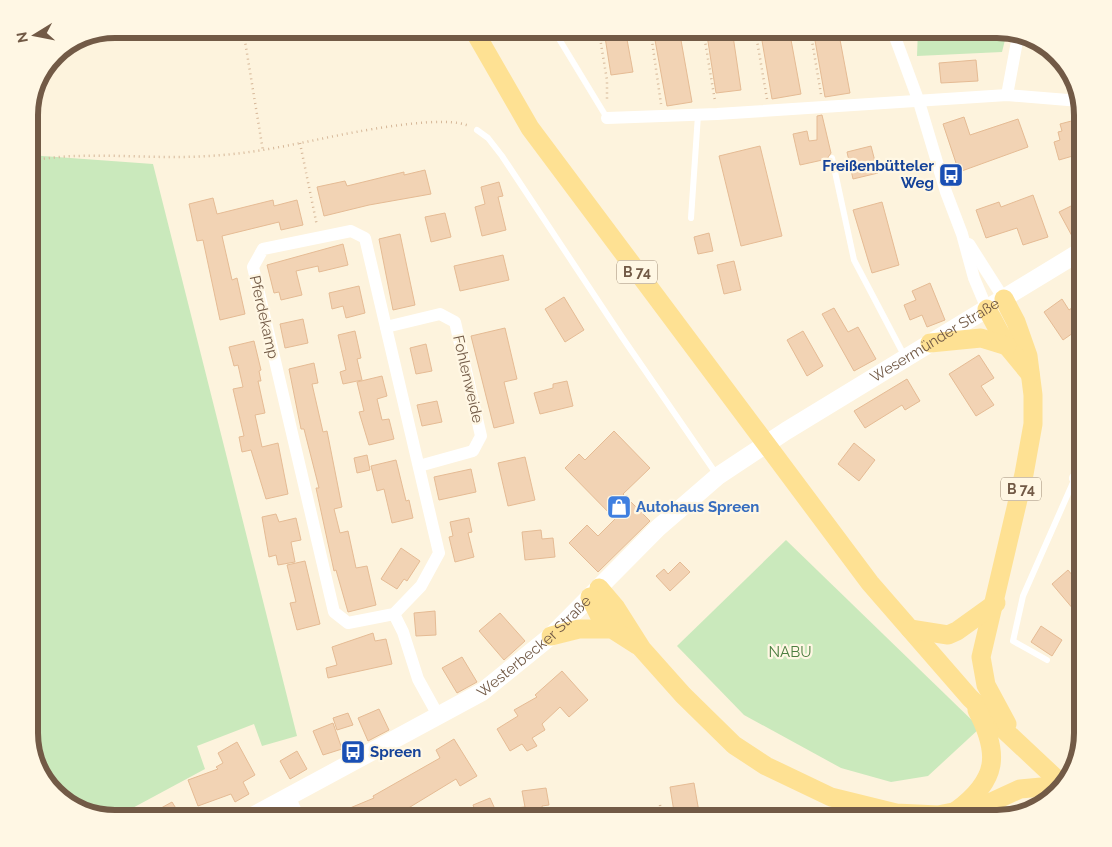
<svg xmlns="http://www.w3.org/2000/svg" width="1112" height="847" viewBox="0 0 1112 847" font-family="Raleway,sans-serif">
  <rect width="100%" height="100%" fill="#fdf3dd"/>
  <!-- green -->
  <g fill="#cae9bc">
    <polygon points="918,29 998,29 1007,32 1002,52 917,56"/>
    <polygon points="29,155 153,164 297,736 262,746 254,724 197,746 205,769 114,818 62,800 38,771 29,738"/>
    <polygon points="786,540 980,728 928,776 891,782 841,768 744,715 677,646"/>
  </g>
  <!-- building -->
  <g fill="#f2d3b4" stroke="#e5bb94">
    <polygon points="653,29 679,29 692,102 667,106"/>
    <polygon points="706,29 732,29 741,90 716,93"/>
    <polygon points="760,29 789,29 801,94 772,99"/>
    <polygon points="813,29 838,29 850,93 825,97"/>
    <polygon points="626,34 633,72 611,75 605,37"/>
    <polygon points="976,60 978,81 941,83 939,63"/>
    <polygon points="822,115 831,153 827,159 800,165 793,134 807,131 809,141 817,140 817,116"/>
    <polygon points="964,117 970,135 1018,119 1028,147 959,172 943,124"/>
    <polygon points="1079,119 1083,133 1083,153 1059,160 1054,142 1060,140 1058,132 1062,131 1060,124"/>
    <polygon points="760,146 782,236 741,246 719,156"/>
    <polygon points="871,146 878,173 853,179 847,152"/>
    <polygon points="425,170 431,194 369,205 324,216 317,187 345,181 347,186 404,172 404,175"/>
    <polygon points="499,182 503,196 498,197 506,230 482,236 475,207 485,204 481,187"/>
    <polygon points="1033,195 1048,237 1023,245 1017,228 986,238 976,210 999,202 1001,207"/>
    <polygon points="213,198 217,214 273,200 274,206 297,200 303,225 281,230 279,222 222,236 232,280 237,278 245,314 220,320 203,240 197,241 189,204"/>
    <polygon points="882,202 899,265 872,273 853,210"/>
    <polygon points="1075,204 1083,220 1083,229 1072,236 1059,212"/>
    <polygon points="445,213 451,237 431,242 425,217"/>
    <polygon points="709,233 713,251 698,254 694,237"/>
    <polygon points="400,234 415,305 393,310 379,239"/>
    <polygon points="343,244 348,265 319,272 318,266 296,271 302,295 281,300 279,292 274,293 267,265"/>
    <polygon points="503,255 509,280 460,291 454,266"/>
    <polygon points="734,261 741,290 724,294 717,265"/>
    <polygon points="930,283 945,320 927,327 922,315 910,320 904,305 916,300 912,291"/>
    <polygon points="359,286 365,313 346,318 343,306 332,309 329,293"/>
    <polygon points="564,297 584,330 565,342 545,309"/>
    <polygon points="1062,299 1069,310 1083,300 1083,326 1063,340 1044,312"/>
    <polygon points="834,308 848,332 858,327 876,359 854,371 822,314"/>
    <polygon points="303,319 308,343 285,348 280,324"/>
    <polygon points="505,328 517,379 504,382 514,423 494,428 471,336"/>
    <polygon points="355,331 361,358 357,359 362,380 343,384 340,372 346,370 338,335"/>
    <polygon points="803,331 823,366 807,376 787,340"/>
    <polygon points="254,341 261,370 259,371 261,381 258,381 265,413 255,415 262,447 278,443 288,494 266,499 251,450 242,452 239,437 244,436 233,389 243,387 238,365 234,366 229,347"/>
    <polygon points="426,344 432,371 416,374 410,348"/>
    <polygon points="979,355 994,378 981,386 994,405 976,416 949,374"/>
    <polygon points="314,363 318,383 312,384 323,432 327,431 329,441 342,507 334,509 340,533 348,531 356,568 367,566 376,605 348,612 336,570 334,571 316,488 319,488 304,429 301,429 289,369"/>
    <polygon points="382,376 387,396 377,399 382,420 389,419 394,439 369,445 359,412 364,411 357,382"/>
    <polygon points="907,379 920,401 905,410 902,405 865,428 854,411"/>
    <polygon points="567,381 573,406 540,414 534,393 553,388 553,384"/>
    <polygon points="437,401 442,422 422,426 417,405"/>
    <polygon points="614,431 650,468 623,494 650,521 598,572 569,543 587,525 598,536 615,519 565,468 579,454 585,460"/>
    <polygon points="854,443 875,460 859,481 838,464"/>
    <polygon points="367,455 370,470 357,473 354,458"/>
    <polygon points="525,457 535,500 508,506 498,463"/>
    <polygon points="396,460 406,501 409,500 413,518 392,523 384,489 377,491 371,466"/>
    <polygon points="471,469 476,492 439,500 434,477"/>
    <polygon points="276,514 279,522 296,518 301,540 291,542 295,562 278,565 276,555 269,557 262,517"/>
    <polygon points="469,518 472,532 468,533 474,557 455,562 449,537 453,536 450,522"/>
    <polygon points="541,530 542,539 553,538 555,557 525,560 522,532"/>
    <polygon points="401,548 420,561 407,581 404,579 397,589 381,579"/>
    <polygon points="305,561 320,624 297,630 290,603 296,602 287,565"/>
    <polygon points="680,562 690,572 670,591 656,576 664,569 668,574"/>
    <polygon points="1068,570 1083,588 1083,602 1074,610 1052,584"/>
    <polygon points="435,611 436,635 416,636 414,613"/>
    <polygon points="500,613 525,641 504,660 479,631"/>
    <polygon points="1041,626 1062,640 1052,656 1031,642"/>
    <polygon points="373,633 375,641 386,639 392,664 328,678 326,668 337,665 332,647"/>
    <polygon points="462,657 477,682 457,693 442,668"/>
    <polygon points="562,671 588,700 569,717 560,707 542,724 545,730 532,738 537,746 527,751 522,744 510,751 497,729 518,716 514,710 537,697 535,695"/>
    <polygon points="379,709 389,730 368,741 358,718"/>
    <polygon points="348,713 353,725 337,730 333,718"/>
    <polygon points="333,723 342,749 323,755 313,731"/>
    <polygon points="454,739 477,776 460,786 456,779 397,815 399,818 326,818 374,798 373,796 440,758 436,750"/>
    <polygon points="237,742 255,775 243,782 249,794 235,802 231,794 198,806 188,780 218,769 216,767 223,763 218,753"/>
    <polygon points="297,751 307,769 290,779 280,761"/>
    <polygon points="694,783 700,818 675,818 670,787"/>
    <polygon points="546,788 549,805 542,806 543,813 530,815 531,818 516,818 515,808 525,807 522,791"/>
    <polygon points="490,798 499,818 478,818 473,805"/>
    <polygon points="172,802 182,818 143,818"/>
  </g>
  <g fill="none" stroke-linecap="round" stroke-linejoin="round">
    <!-- path -->
    <g stroke="#d6b798" stroke-width="2.5" stroke-dasharray="1 4" stroke-linecap="butt">
      <polyline points="243,29 263,151"/>
      <polyline points="703,29 715,101"/>
      <polyline points="755,29 767,99"/>
      <polyline points="810,29 821,94"/>
      <polyline points="651,34 661,104"/>
      <polyline points="600,38 607,80 607,99"/>
      <polyline points="300,143 317,226"/>
      <path d="M29 161C87 150 148 160 207 156 254 154 299 143 345 134 372 129 446 115 469 126"/>
      <polyline points="660,805 662,818"/>
    </g>
    <!-- lane -->
    <g stroke="#fff" stroke-width="6">
      <polyline points="553,29 607,118"/>
      <polyline points="477,130 488,138 502,156 622,337 717,475"/>
      <polyline points="832,158 854,260 905,357"/>
      <polyline points="691,218 698,115"/>
      <polyline points="1047,660 1013,641 1023,596 1075,478"/>
    </g>
    <!-- street -->
    <g stroke="#fff" stroke-width="12">
      <polyline points="892,29 919,102 946,192 962,234 974,278 987,309"/>
      <polyline points="1007,95 1018,36"/>
      <polyline points="607,118 717,114 1007,95 1080,101"/>
      <polyline points="969,244 1004,299"/>
      <polyline points="386,327 440,314 455,322 481,436 473,451 419,466"/>
      <polyline points="1075,478 1083,472"/>
      <polyline points="394,614 421,586 439,553 365,238 351,231 263,249 253,267 334,612 348,623 394,614 403,632 418,679 439,717"/>
      <polyline points="289,796 299,818"/>
    </g>
    <!-- secondary -->
    <path stroke="#fff" stroke-width="18" id="s1" d="M249 818 482 692 551 636 658 528 718 476 786 431 1083 250"/>
    <!-- primary -->
    <g stroke="#fee193" stroke-width="19">
      <polyline points="473,29 530,128 870,583 970,698 1064,786"/>
      <polyline points="1004,299 1016,322 1028,356 1033,395 1033,424 1024,474 981,657 986,685 1007,724"/>
      <polyline points="987,309 1007,346 1030,374"/>
      <polyline points="930,343 981,338 1007,346"/>
      <polyline points="599,588 616,608 642,649 683,695 734,745 766,766 831,797 896,813 938,815 983,806 1020,789 1063,785"/>
      <polyline points="590,597 602,621 612,629"/>
      <polyline points="910,629 948,635 957,631 996,603"/>
      <polyline points="551,636 579,629 612,629 637,645"/>
      <path d="M956 811C998 780 1000 754 977 710"/>
    </g>
  </g>
  <!-- icons -->
  <defs>
    <symbol id="bus-square" viewBox="-11 -11 22 22"><rect x="-9" y="-9" width="18" height="18" rx="4" fill="#1a4fb4" stroke="#fff7e4"/><path d="M-5-6H5V4H4V6H2V4H-2V6H-4V4H-5ZM-3.5-4V0h7V-4ZM-3.5 1.2v1.5H-2V1.2ZM2 1.2v1.5H3.5V1.2Z" fill="#fff"/></symbol>
    <symbol id="shop-square" viewBox="-11 -11 22 22"><rect x="-9" y="-9" width="18" height="18" rx="4" fill="#3f7fe0" stroke="#fff7e4"/><path d="M-5-2.5h2.3a2.7 3.5 0 0 1 5.4 0H5L5.5 6h-11ZM-1.5-2.5h3a1.5 2.3 0 0 0-3 0Z" fill="#fff"/></symbol>
  </defs>
  <g fill-rule="evenodd">
    <use href="#bus-square" x="937" y="161" width="28" height="28"/>
    <use href="#shop-square" x="605" y="493" width="28" height="28"/>
    <use href="#bus-square" x="339" y="738" width="28" height="28"/>
  </g>
  <g text-anchor="middle" dominant-baseline="central" stroke-width="4.5" stroke-linejoin="round" paint-order="stroke">
    <!-- shield labels -->
    <g fill="#fff7e4" stroke="#9c8975" stroke-width="1">
      <rect x="617" y="260.5" width="40" height="23" rx="4"/>
      <rect x="1001" y="477.5" width="40" height="23" rx="4"/>
    </g>
    <g font-size="14" font-weight="bold" fill="#725a46">
      <text x="637" y="272">B 74</text>
      <text x="1021" y="489">B 74</text>
    </g>
    <!-- transit labels -->
    <g font-size="15" font-weight="bold" fill="#164399" stroke="#fff7e4" text-anchor="end">
      <text x="934" y="166">Freißenbütteler<tspan x="934" dy="17">Weg</tspan></text>
      <text x="370" y="752" text-anchor="start">Spreen</text>
    </g>
    <!-- street labels -->
    <g font-size="15" fill="#725a46" stroke="#fff7e4">
      <text transform="translate(264 317) rotate(77)">Pferdekamp</text>
      <text stroke="none"><textPath href="#s1" startOffset="841">Wesermünder Straße</textPath></text>
      <text transform="translate(468 379) rotate(77)">Fohlenweide</text>
      <text stroke="none"><textPath href="#s1" startOffset="334">Westerbecker Straße</textPath></text>
    </g>
    <!-- shop labels -->
    <g font-size="15" font-weight="bold" fill="#366cbe" stroke="#fff7e4" text-anchor="start">
      <text x="636" y="507">Autohaus Spreen</text>
    </g>
    <!-- park labels -->
    <g font-size="15" fill="#4c7e40" stroke="#fff7e4">
      <text x="790" y="652">NABU</text>
    </g>
  </g>
  <!-- crop -->
  <path d="M0 0H1112V847H0ZM115 38H997A77 77 0 0 1 1074 115V733A77 77 0 0 1 997 810H115A77 77 0 0 1 38 733V115A77 77 0 0 1 115 38Z" fill="#fff7e4" fill-rule="evenodd"/>
  <path fill="none" stroke="#725a46" stroke-width="6" d="M115 38H997A77 77 0 0 1 1074 115V733A77 77 0 0 1 997 810H115A77 77 0 0 1 38 733V115A77 77 0 0 1 115 38Z"/>
  <!-- north arrow -->
  <g transform="translate(35 35) rotate(260)" stroke="#fff7e4" stroke-width="4" paint-order="stroke">
  <path d="M0-4L9 19L0 12L-9 19Z" fill="#725a46"/>
  <text y="-8" font-size="14" font-weight="bold" text-anchor="middle" fill="#725a46">N</text>
  </g>
</svg>
